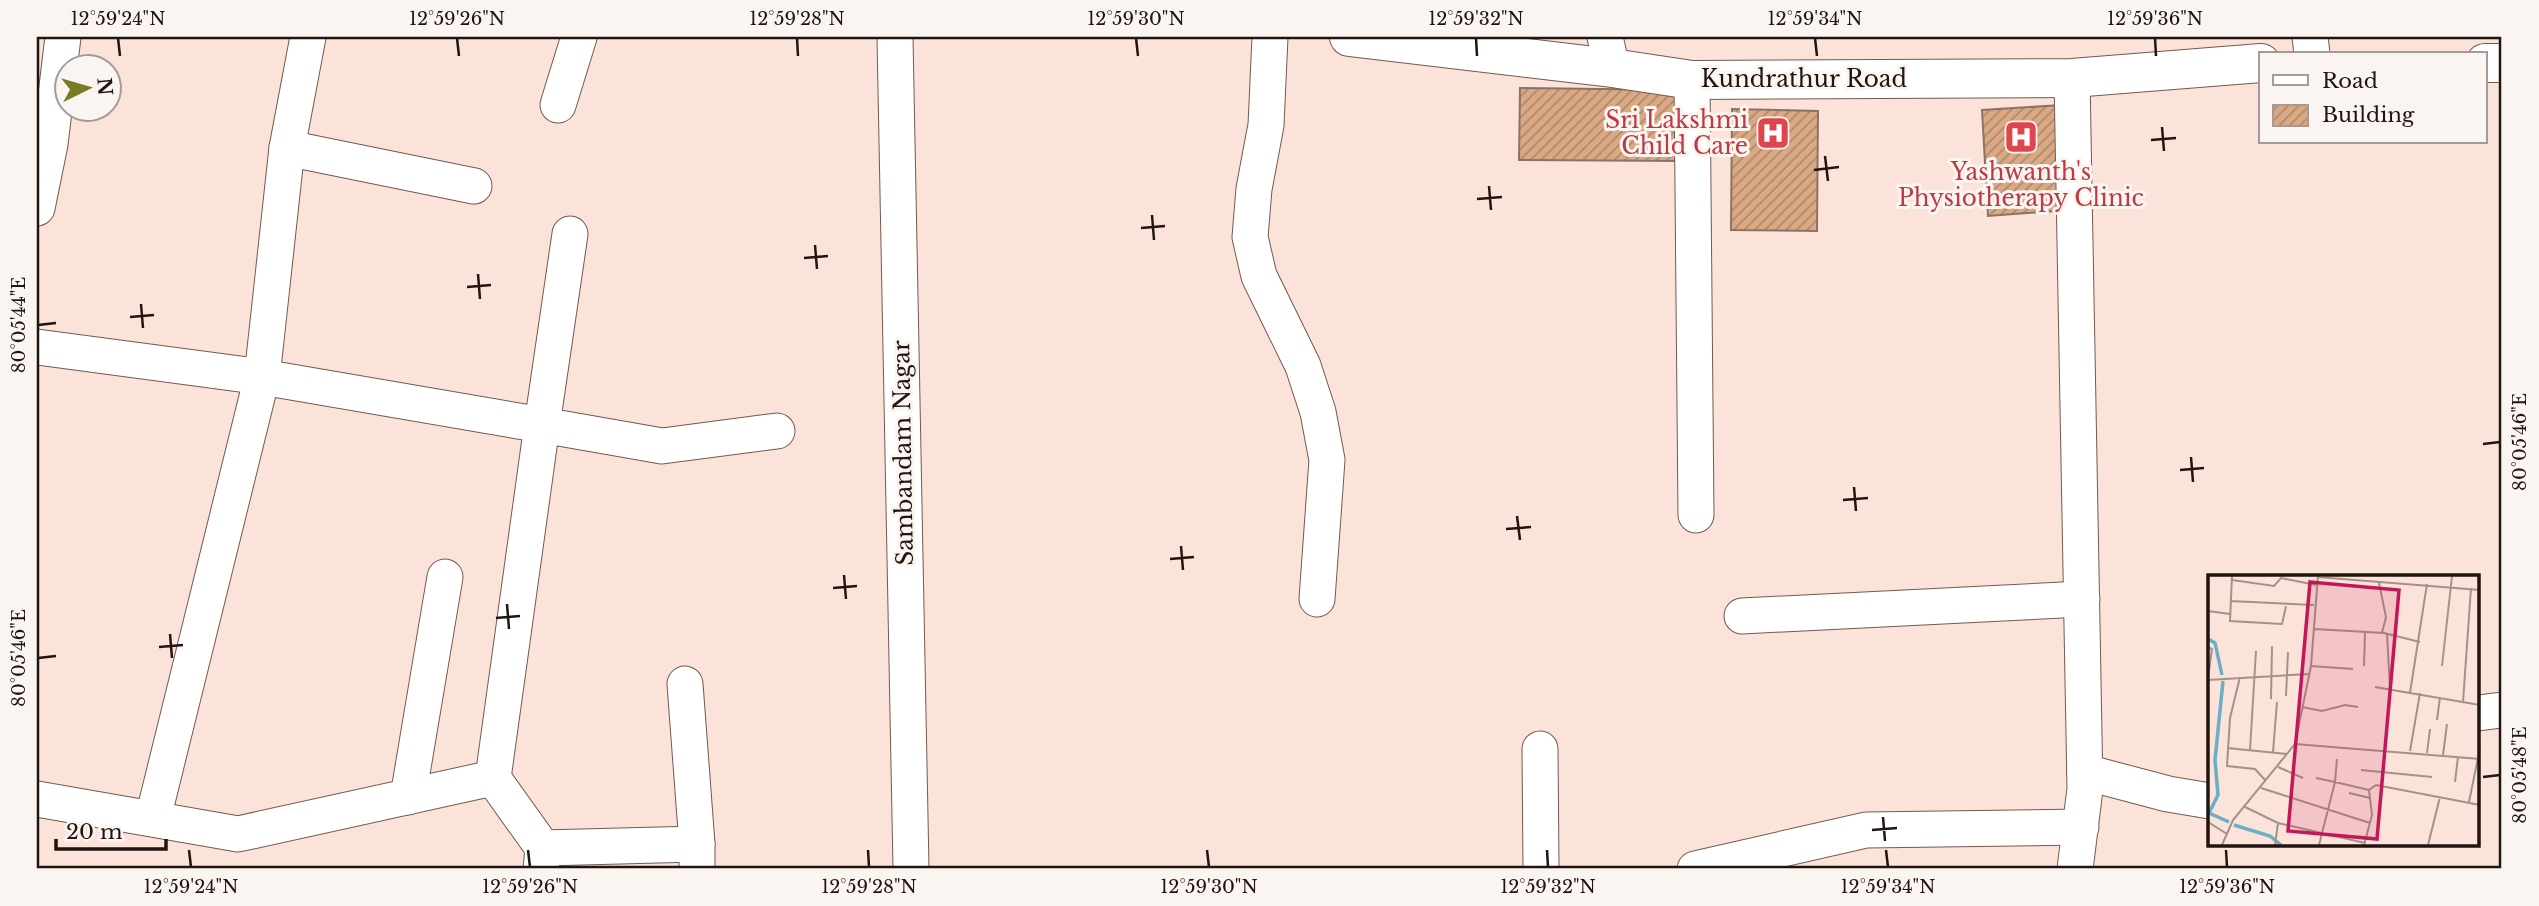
<svg xmlns="http://www.w3.org/2000/svg" width="2539" height="906" viewBox="0 0 2539 906" font-family="'Libre Baskerville',serif">
  <defs>
    <pattern id="building-hatch" width="6" height="6" patternUnits="userSpaceOnUse" patternTransform="scale(1.75)"><rect width="6" height="6" fill="#daa984"/><path d="M-1 1l2-2M0 6l6-6M5 7l2-2" fill="none" stroke="#b0886b"/></pattern>
  </defs>
  <rect width="100%" height="100%" fill="#fce3d9"/>
  <!-- building -->
  <g fill="url(#building-hatch)" stroke="#8b7363" stroke-width="2">
    <polygon points="1520,88 1680,90 1679,161 1519,160"/>
    <polygon points="2062,105 2069,210 1988,216 1982,110"/>
    <polygon points="1732,109 1818,111 1817,231 1731,230"/>
  </g>
  <g fill="none" stroke-linecap="round" stroke-linejoin="round">
    <defs>
      <g id="street">
        <polyline points="895,37 911,869"/>
        <polyline points="1270,37 1266,125 1254,189 1250,237 1259,276 1303,366 1318,412 1327,460 1317,599"/>
        <polyline points="1605,37 1612,68"/>
        <polyline points="2310,37 2312,54"/>
        <polyline points="2072,78 2085,789 2075,869"/>
        <polyline points="1692,80 1696,515"/>
        <polyline points="558,105 579,37"/>
        <polyline points="287,148 474,186"/>
        <polyline points="37,208 50,144 63,37"/>
        <polyline points="570,234 542,425 662,446 777,431"/>
        <polyline points="37,347 262,377 542,425 493,778"/>
        <polyline points="1742,616 2082,599"/>
        <polyline points="685,684 697,844 697,869"/>
        <polyline points="2478,713 2502,710"/>
        <polyline points="1540,749 1541,869"/>
        <polyline points="2085,772 2168,794 2210,801"/>
        <polyline points="408,797 445,577"/>
        <polyline points="37,799 238,834 493,778 543,848 541,869"/>
        <polyline points="153,818 262,377 287,148 308,37"/>
        <polyline points="543,848 697,844"/>
        <polyline points="1695,869 1866,830 2081,827"/>
      </g>
      <g id="secondary">
        <polyline points="1349,37 1612,68 1692,80 2072,78 2261,63"/>
        <polyline points="2485,63 2502,63"/>
      </g>
    </defs>
    <!-- street casing -->
    <use href="#street" stroke="#73594e" stroke-width="37"/>
    <!-- secondary casing -->
    <use href="#secondary" stroke="#73594e" stroke-width="40"/>
    <!-- street -->
    <use href="#street" stroke="#fff" stroke-width="35"/>
    <!-- secondary -->
    <use href="#secondary" stroke="#fff" stroke-width="38"/>
  </g>
  <!-- ticks -->
  <path fill="none" stroke="#201510" stroke-width="2.5" d="M118 38 120 56M457 38 459 56M797 38 798 56M1136 38 1138 56M1476 38 1477 56M1815 38 1817 56M2155 38 2156 56M2162 127 2164 151M2151 140 2176 138M1825 156 1828 181M1814 170 1839 167M1489 186 1491 210M1477 199 1502 197M1152 215 1154 240M1141 228 1165 226M815 245 817 269M804 258 828 256M478 274 480 299M467 287 491 285M141 304 143 328M130 317 154 315M38 325 56 323M2483 444 2500 442M2191 457 2193 482M2180 470 2204 468M1854 487 1856 511M1843 500 1868 498M1517 516 1520 540M1506 529 1531 527M1181 546 1183 570M1170 559 1194 557M844 575 846 599M833 588 857 586M507 604 509 629M496 618 520 616M170 634 172 658M159 647 183 645M38 658 56 656M2483 777 2500 775M1883 817 1885 841M1872 830 1897 828M189 850 191 867M528 850 530 867M868 850 869 867M1207 850 1209 867M1547 850 1548 867M1886 850 1888 867M2226 850 2227 867"/>
  <!-- icons -->
  <defs>
    <symbol id="hospital-square" viewBox="-11 -11 22 22"><rect x="-9" y="-9" width="18" height="18" rx="4" fill="#e0444e" stroke="#fbf5f2"/><path d="M-5-5h3v3.5h4V-5h3V5h-3V1.5h-4V5h-3Z" fill="#fff"/></symbol>
  </defs>
  <g fill-rule="evenodd">
    <use href="#hospital-square" x="1754" y="114" width="38" height="38"/>
    <use href="#hospital-square" x="2002" y="118" width="38" height="38"/>
  </g>
  <g text-anchor="middle" dominant-baseline="central" stroke-width="6" stroke-linejoin="round" paint-order="stroke">
    <!-- street labels -->
    <g font-size="23" fill="#201510" stroke="#fbf5f2">
      <text x="1804" y="79">Kundrathur Road</text>
      <text transform="translate(903 453) rotate(-91)">Sambandam Nagar</text>
    </g>
    <!-- health labels -->
    <g font-size="23" fill="#be3a42" stroke="#fbf5f2" text-anchor="end">
      <text x="1748" y="120">Sri Lakshmi<tspan x="1748" dy="26">Child Care</tspan></text>
      <text x="2021" y="172" text-anchor="middle">Yashwanth's<tspan x="2021" dy="26">Physiotherapy Clinic</tspan></text>
    </g>
  </g>
  <!-- overview -->
  <g transform="translate(2208 575)">
    <rect width="271" height="271" fill="#fce3d9"/>
    <path fill="none" stroke="#6baec6" stroke-width="3.5" d="M0 64 7 68 14 100M15 106 7 185 10 220 1 238 21 247M26 250 62 261 73 270"/>
    <path fill="none" stroke="#a49189" stroke-width="2" d="M24 1 22 46 74 49 78 31M109 2 272 15M24 5 66 11 73 3 108 10M171 8 178 42 174 58M22 26 106 30M0 36 22 39M106 54 176 58 212 67M179 59 182 113M0 72 4 74 0 103M103 91 145 94M156 91 157 57M234 91 244 1M32 102 22 143 19 191 47 194 58 206M0 105 101 99M167 112 272 130M202 118 219 9M78 121 80 77M63 124 64 71M255 127 263 13M94 132 114 136 137 130 150 132M229 145 232 122M87 169 272 184M19 173 79 179M42 175 48 76M202 176 212 118M65 177 69 127M219 178 222 154M235 180 239 149M70 192 95 203M153 195 224 202M108 203 127 207 129 184M247 207 250 182M53 213 162 248M141 218 162 223M261 227 272 173M37 232 70 248 157 268M0 247 19 259M14 270 25 245 87 169 103 91 110 1M67 270 70 248M111 270 127 207 161 215M156 270 164 240 161 215 168 210 272 230M220 270 232 222"/>
    <path fill="#c2185b" fill-opacity="0.15" stroke="#c2185b" stroke-width="3.5" d="M102 7 191 15 169 264 80 256Z"/>
    <rect width="271" height="271" fill="none" stroke="#201510" stroke-width="3.5"/>
  </g>
  <!-- border -->
  <rect width="2539" height="906" fill="none" stroke="#fbf5f2" stroke-width="77"/>
  <!-- legend -->
  <rect x="2259" y="52" width="228" height="91" fill="#fbf5f2" stroke="#a39b98" stroke-width="2"/>
  <rect x="2273" y="75" width="35" height="10" fill="#ffffff" stroke="#a39b98" stroke-width="2"/>
  <text x="2322" y="88" font-size="21" fill="#201510">Road</text>
  <rect x="2273" y="105" width="35" height="21" fill="url(#building-hatch)" stroke="#a39b98" stroke-width="2"/>
  <text x="2322" y="122" font-size="21" fill="#201510">Building</text>
  <!-- north arrow -->
  <g transform="translate(88 88) rotate(85)"><circle r="33" fill="#fbf5f2" stroke="#a39b98" stroke-width="2"/>
  <path d="M0-5L12 26L0 18L-12 26Z" fill="#797c24"/>
  <text y="-10" font-size="19" font-weight="bold" text-anchor="middle" fill="#201510">N</text>
  </g>
  <!-- scale -->
  <path d="M56 839v10h110v-10" fill="none" stroke="#201510" stroke-width="3.5"/>
  <text x="66" y="839" font-size="21" fill="#201510" stroke="#fbf5f2" stroke-width="5" paint-order="stroke">20 m</text>
  <rect x="38" y="38" width="2462" height="829" fill="none" stroke="#201510" stroke-width="2.5"/>
  <g font-size="18" text-anchor="middle" fill="#201510">
    <text x="118" y="25">12°59'24"N</text>
    <text x="457" y="25">12°59'26"N</text>
    <text x="797" y="25">12°59'28"N</text>
    <text x="1136" y="25">12°59'30"N</text>
    <text x="1476" y="25">12°59'32"N</text>
    <text x="1815" y="25">12°59'34"N</text>
    <text x="2155" y="25">12°59'36"N</text>
    <text transform="translate(19 325) rotate(-90)" y="6">80°05'44"E</text>
    <text transform="translate(2520 442) rotate(-90)" y="6">80°05'46"E</text>
    <text transform="translate(19 658) rotate(-90)" y="6">80°05'46"E</text>
    <text transform="translate(2520 775) rotate(-90)" y="6">80°05'48"E</text>
    <text x="191" y="893">12°59'24"N</text>
    <text x="530" y="893">12°59'26"N</text>
    <text x="869" y="893">12°59'28"N</text>
    <text x="1209" y="893">12°59'30"N</text>
    <text x="1548" y="893">12°59'32"N</text>
    <text x="1888" y="893">12°59'34"N</text>
    <text x="2227" y="893">12°59'36"N</text>
  </g>
</svg>
